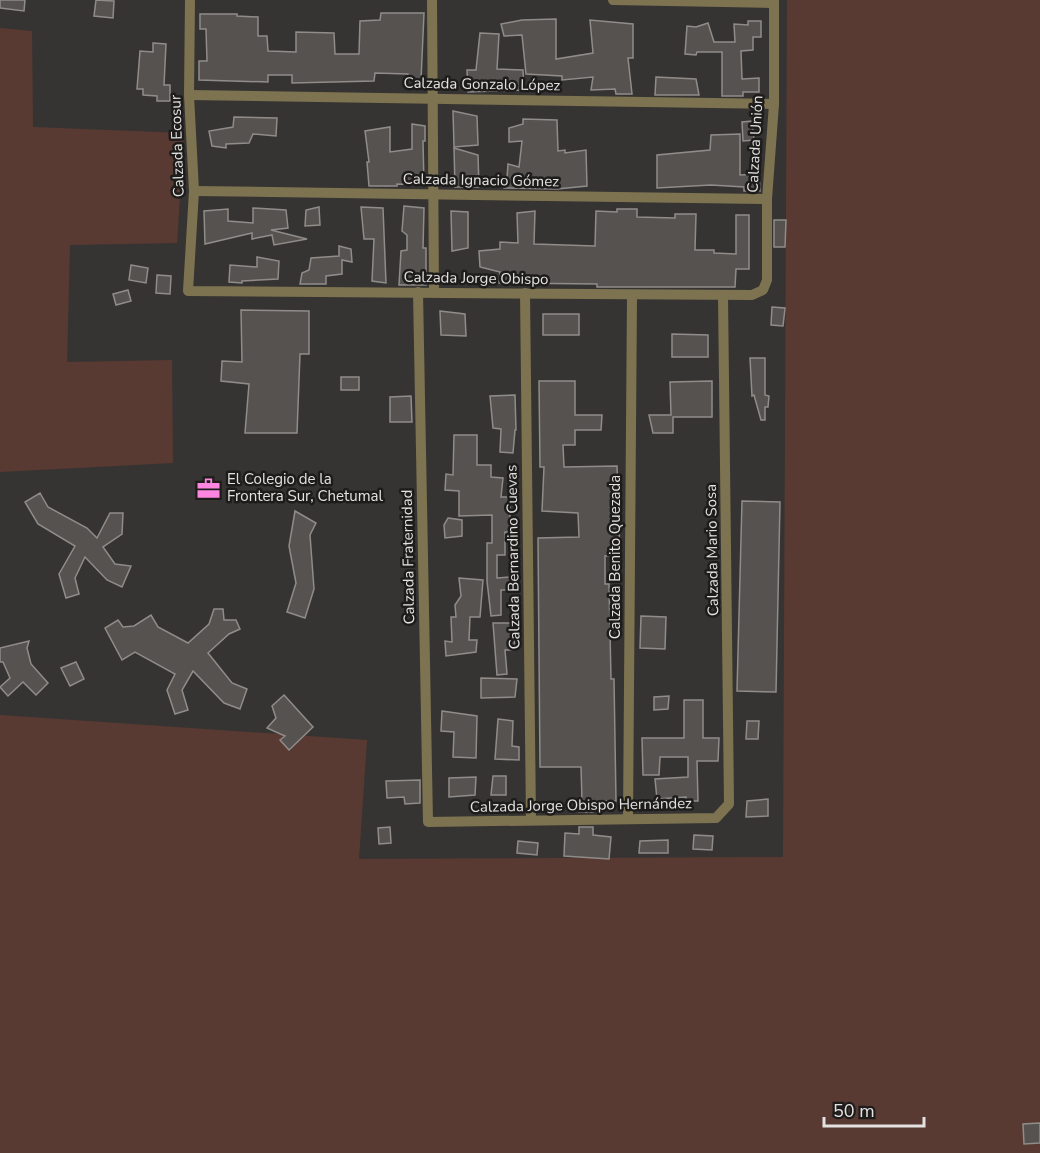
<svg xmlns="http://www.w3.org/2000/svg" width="1040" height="1153" viewBox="0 0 1040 1153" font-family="'Nunito Sans',sans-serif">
  <rect width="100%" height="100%" fill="#363432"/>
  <!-- green -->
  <g fill="#593a32">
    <polygon points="787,0 1040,0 1040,1153 0,1153 0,715 367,740 359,859 783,857"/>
    <polygon points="0,28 32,31 33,127 184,133 177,243 70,245 67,362 172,360 173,463 0,472"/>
  </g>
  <!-- building -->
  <g fill="#555250" stroke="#908c8a" stroke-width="1.5">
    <polygon points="0,0 25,0 24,11 0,8"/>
    <polygon points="96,0 114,1 113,18 94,16"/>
    <polygon points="381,13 424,13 421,80 408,80 408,74 375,73 374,81 292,83 292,75 268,75 268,82 199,80 199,61 207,61 206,29 200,29 200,14 237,14 237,16 258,17 258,36 267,36 268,51 296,52 296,32 334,33 335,54 359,54 360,21 380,20"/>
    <polygon points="556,19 556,59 593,53 590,20 633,24 633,58 628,58 632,94 616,94 615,89 591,90 593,77 562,80 562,76 526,74 522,35 504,36 501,24 522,20"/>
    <polygon points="748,21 761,21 761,37 753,37 753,50 741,51 742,79 759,78 759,92 743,92 743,96 722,96 722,52 697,52 696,55 685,54 687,26 696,27 708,23 714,42 735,42 734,24 748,25"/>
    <polygon points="480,33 499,34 497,69 523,70 524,90 468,92 467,70 476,70"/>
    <polygon points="153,43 166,44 164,85 170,85 170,101 157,101 157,96 143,95 143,89 137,89 140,51 153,52"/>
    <polygon points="656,77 696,79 699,95 655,95"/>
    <polygon points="453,111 477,116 478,145 454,147"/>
    <polygon points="234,117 277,118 276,136 253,134 249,143 226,144 226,148 212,146 209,131 233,127"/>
    <polygon points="523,119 557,120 558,151 565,150 565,153 586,150 587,186 557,189 504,188 501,178 507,178 508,164 519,167 522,141 509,142 509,128 523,124"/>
    <polygon points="752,121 754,140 743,141 742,122"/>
    <polygon points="412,124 425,126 425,141 423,141 424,185 397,184 397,186 369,186 367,162 369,162 365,131 390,127 390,152 412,149"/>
    <polygon points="740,134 740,175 759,174 760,191 744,191 744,187 711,185 657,188 657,155 710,150 711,135"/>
    <polygon points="454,148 478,155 479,187 455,187"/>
    <polygon points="404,206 424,208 423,248 426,248 426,285 399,285 401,251 407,250 407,235 402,231"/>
    <polygon points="319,207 320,225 305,226 306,210"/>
    <polygon points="361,207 383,208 386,283 372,281 374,239 364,239"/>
    <polygon points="253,208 286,210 288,228 271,230 307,239 274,245 272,235 252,239 252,233 205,244 204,211 228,209 228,221 253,223"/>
    <polygon points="617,209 637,209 637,217 675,218 675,214 696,214 695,250 714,250 714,253 736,254 736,215 749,215 749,269 736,269 735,287 597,287 597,284 499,283 500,272 480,267 479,251 500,249 500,242 518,243 517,213 535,211 534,244 595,246 596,211 617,212"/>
    <polygon points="451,211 468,212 468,248 452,251"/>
    <polygon points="774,220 786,220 785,247 774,247"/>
    <polygon points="339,246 351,249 352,262 342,260 342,274 326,276 326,284 300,284 302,273 309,270 311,258 339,256"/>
    <polygon points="257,257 279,261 278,279 242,281 242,283 229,282 230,265 257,267"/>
    <polygon points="131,265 148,268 146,283 129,280"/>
    <polygon points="157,275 171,276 170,294 156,293"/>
    <polygon points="128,290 131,301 116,305 113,294"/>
    <polygon points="772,307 785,308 783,326 771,325"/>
    <polygon points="241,310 309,311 309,354 300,354 297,433 245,433 249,384 221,381 222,361 242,362"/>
    <polygon points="440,311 465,314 466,336 441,335"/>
    <rect x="543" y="314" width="36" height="21"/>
    <polygon points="672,334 708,335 708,357 672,357"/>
    <polygon points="750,358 765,358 765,395 769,396 768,407 765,407 765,420 761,420 754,395 752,396"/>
    <rect x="341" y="377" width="18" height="13"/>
    <polygon points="539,381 575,381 575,415 602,415 601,430 575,430 575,445 563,445 564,467 617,466 620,555 605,556 605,584 609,584 611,679 614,679 616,801 593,801 593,812 579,812 579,801 582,801 581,767 540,767 538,538 579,537 578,513 542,511 544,467 540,467"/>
    <polygon points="712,381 712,417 673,417 673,433 653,433 649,415 671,415 670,382"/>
    <polygon points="515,395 516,430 515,430 513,453 500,452 501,429 493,428 490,396"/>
    <polygon points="411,396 412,422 390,422 390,397"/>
    <polygon points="454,435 477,435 477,465 491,465 491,477 503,478 501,497 510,497 510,532 505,532 505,555 497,555 497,578 511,577 511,590 501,590 501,615 491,616 487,581 487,543 492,543 492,515 459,516 459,491 445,490 446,474 453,475"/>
    <polygon points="40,493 48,507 87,528 97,538 110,513 123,513 122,534 103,547 115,564 131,566 122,587 107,580 85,557 75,578 79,594 66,598 59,574 75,546 38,524 25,502"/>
    <polygon points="742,501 780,502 776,692 737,691"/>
    <polygon points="295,511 316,523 310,535 314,589 305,618 287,612 296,583 289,546"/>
    <polygon points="448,518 462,520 462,536 445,538 444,525"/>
    <polygon points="459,578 483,580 480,617 470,617 469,640 477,640 476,652 446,656 445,641 452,642 451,617 456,617 455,605 461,596"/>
    <polygon points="214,609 223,609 224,620 236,620 240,629 229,634 208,653 232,683 247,689 240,709 224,703 193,671 182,690 188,710 175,714 167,690 175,674 135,652 122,660 105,628 118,620 123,627 134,626 151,615 158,627 188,643 209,624"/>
    <polygon points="641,616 666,617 665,649 640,648"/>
    <polygon points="493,623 516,623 514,650 505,650 507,674 497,675"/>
    <polygon points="29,641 27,648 31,664 48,683 36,695 23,682 8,696 0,687 10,678 3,662 0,662 0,648"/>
    <polygon points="76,662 84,679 70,686 61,668"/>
    <polygon points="481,678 517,679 515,697 481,698"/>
    <polygon points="284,695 313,727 289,750 280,740 285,736 267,728 276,718 272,706"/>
    <polygon points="669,696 668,709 654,710 654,697"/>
    <polygon points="684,700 703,700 703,738 719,738 718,761 697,761 698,801 686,801 686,797 657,799 655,779 688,777 688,757 660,757 659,775 643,775 642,738 684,738"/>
    <polygon points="442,711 477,716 476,758 453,757 454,732 441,731"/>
    <polygon points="498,719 513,721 512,746 519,747 519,760 495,759"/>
    <polygon points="747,721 759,721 758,739 746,739"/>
    <polygon points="493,776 506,776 506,795 491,795"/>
    <polygon points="476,777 475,795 449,797 449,778"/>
    <polygon points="420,780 420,803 405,804 404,797 387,798 386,781"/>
    <polygon points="768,799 768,816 746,817 747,801"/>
    <polygon points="390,827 391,843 379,844 378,828"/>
    <polygon points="579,827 593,827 593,835 611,837 609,859 564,856 565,833 579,834"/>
    <polygon points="694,835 713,836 712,850 693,849"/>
    <polygon points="668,840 668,853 639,853 640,841"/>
    <polygon points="518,841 538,843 537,855 517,853"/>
    <polygon points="1040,1123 1040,1143 1024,1144 1023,1124"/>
  </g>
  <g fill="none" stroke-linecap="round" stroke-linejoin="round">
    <!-- minor -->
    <g stroke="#7e7350" stroke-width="10">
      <path d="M190 0 189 95 194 191 188 291C376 292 564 295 752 295L763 290 767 280V199L774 104V0"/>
      <polyline points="432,0 434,292"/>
      <polyline points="613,0 774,3"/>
      <polyline points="189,95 774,104"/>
      <polyline points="194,191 767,199"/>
      <polyline points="418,292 428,822 716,818 729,804 723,295"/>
      <polyline points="525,293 531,820"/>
      <polyline points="628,819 632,296"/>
    </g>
  </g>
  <!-- icons -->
  <defs>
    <symbol id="office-bare" viewBox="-9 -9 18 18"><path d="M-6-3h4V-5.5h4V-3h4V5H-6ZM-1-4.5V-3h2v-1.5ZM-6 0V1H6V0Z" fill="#fe86e1" stroke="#1d1c1b" stroke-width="2.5" paint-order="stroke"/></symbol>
  </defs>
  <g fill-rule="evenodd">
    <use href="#office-bare" x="192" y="472" width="33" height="33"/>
  </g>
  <g text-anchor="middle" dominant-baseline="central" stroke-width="5" stroke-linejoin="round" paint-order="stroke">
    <!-- street labels -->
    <g font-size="15" fill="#e3e2e0" stroke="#1d1c1b">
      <text transform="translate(482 84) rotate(1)">Calzada Gonzalo López</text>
      <text transform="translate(755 144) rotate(-87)">Calzada Unión</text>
      <text transform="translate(177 146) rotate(-92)">Calzada Ecosur</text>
      <text transform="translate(481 180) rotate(1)">Calzada Ignacio Gómez</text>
      <text transform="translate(476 278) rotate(1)">Calzada Jorge Obispo</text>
      <text transform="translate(712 550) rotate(-91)">Calzada Mario Sosa</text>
      <text transform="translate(408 557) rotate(-91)">Calzada Fraternidad</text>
      <text transform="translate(513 557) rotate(-91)">Calzada Bernardino Cuevas</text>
      <text transform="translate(615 557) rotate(-90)">Calzada Benito Quezada</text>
      <text transform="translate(581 805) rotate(-1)">Calzada Jorge Obispo Hernández</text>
    </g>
    <!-- poi labels -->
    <g font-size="15" fill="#e3e2e0" stroke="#1d1c1b" text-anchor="start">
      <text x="227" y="479">El Colegio de la<tspan x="227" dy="17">Frontera Sur, Chetumal</tspan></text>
    </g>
  </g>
  <!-- scale -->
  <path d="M824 1117v9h100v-9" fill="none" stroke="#e3e2e0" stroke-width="3"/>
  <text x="833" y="1117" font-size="18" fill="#e3e2e0" stroke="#1d1c1b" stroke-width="4.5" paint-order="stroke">50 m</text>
</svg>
